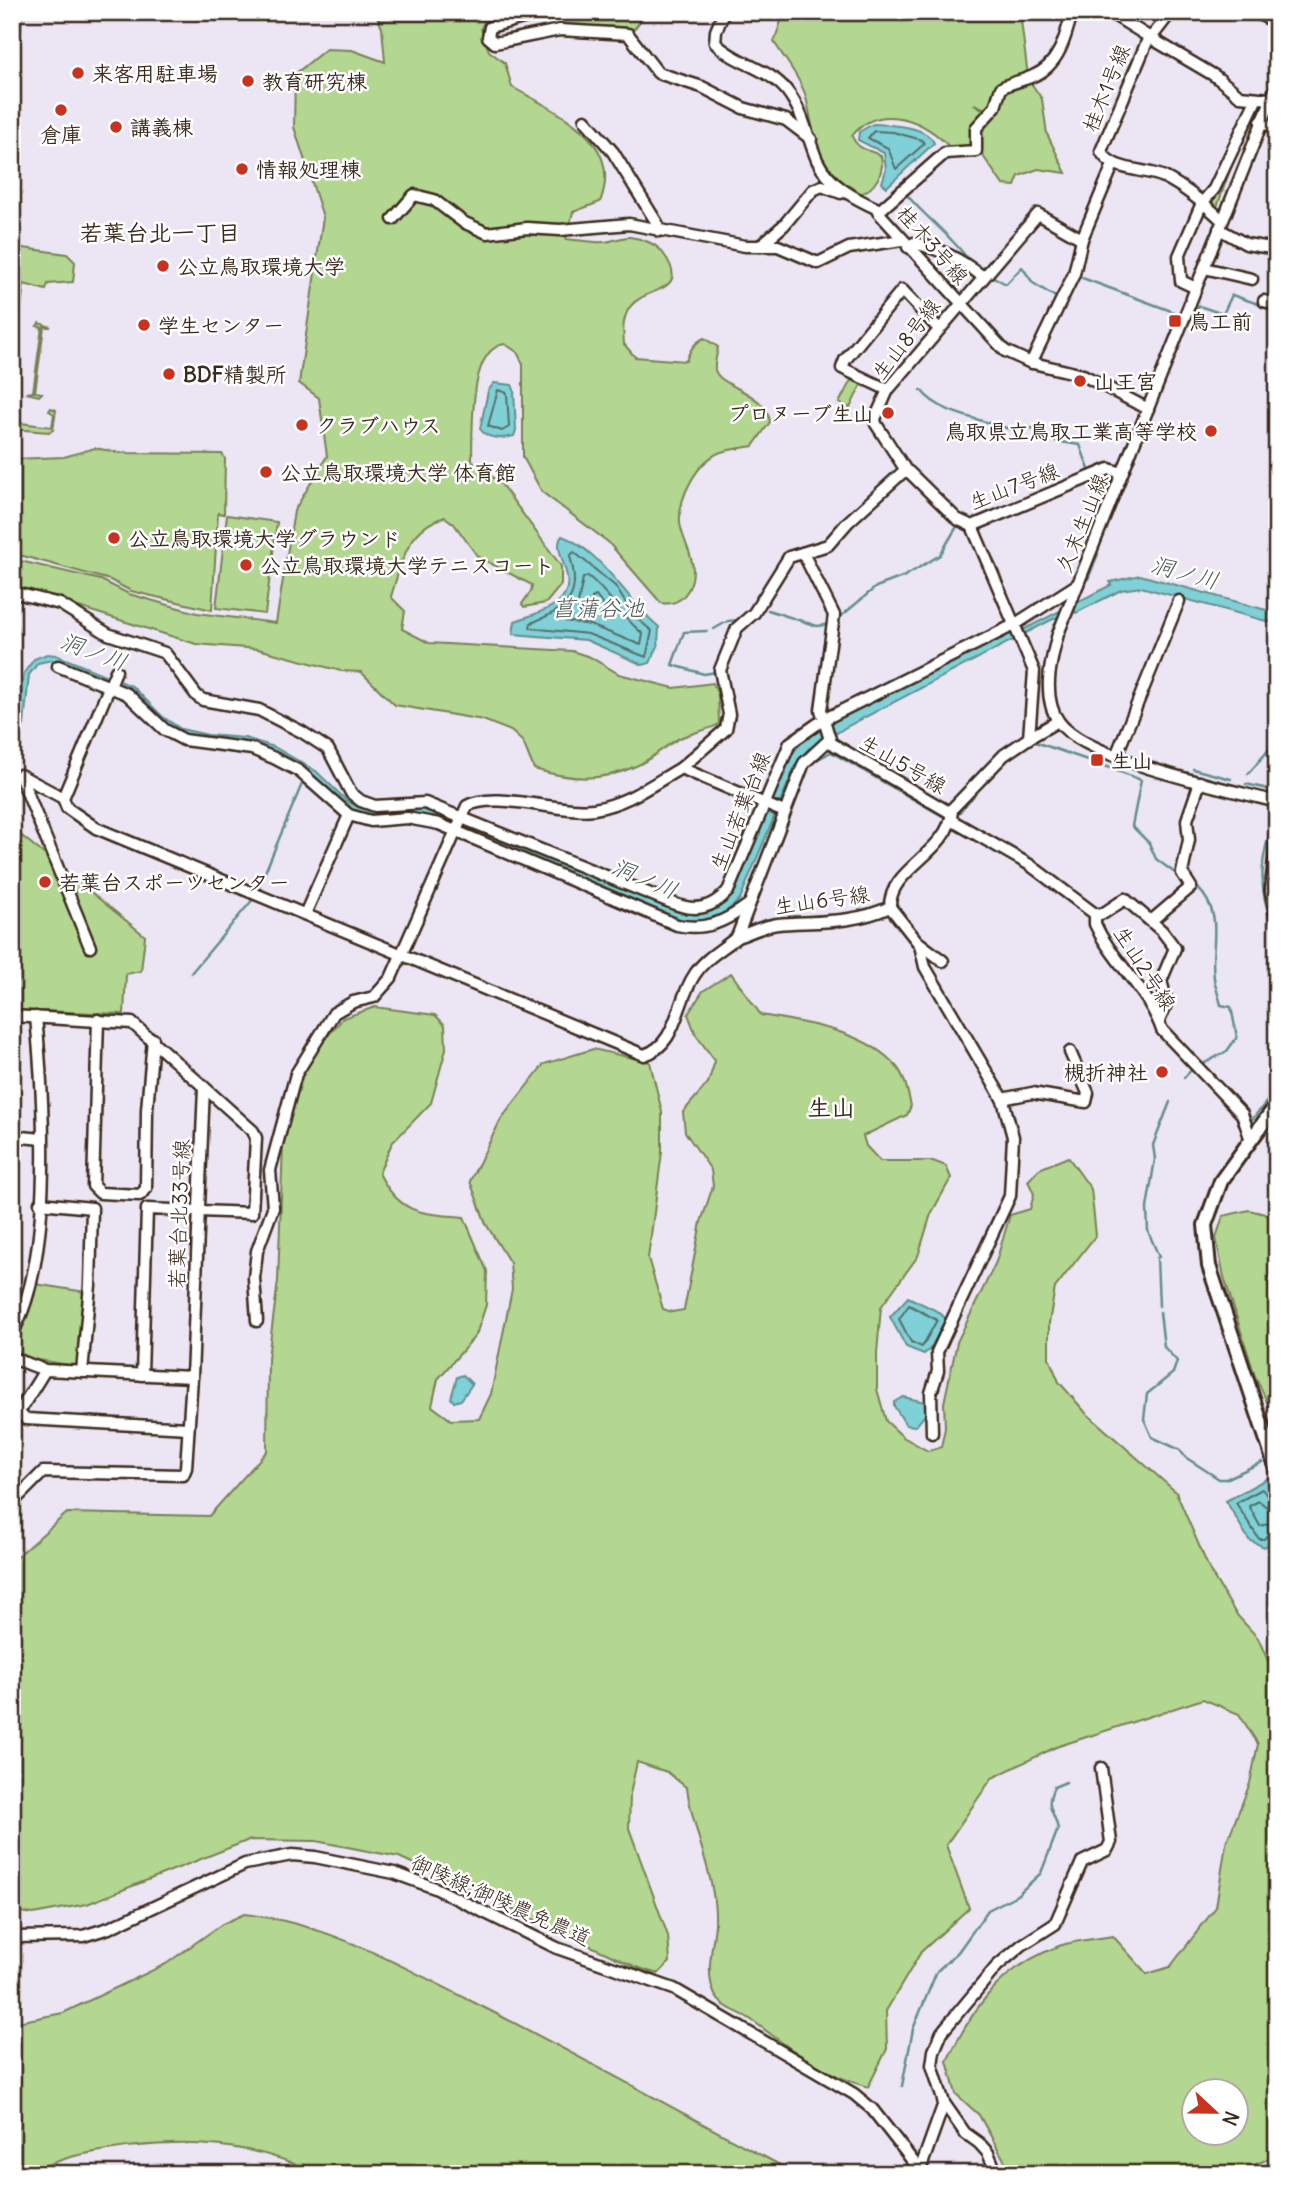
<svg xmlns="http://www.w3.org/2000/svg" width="1289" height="2186" viewBox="0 0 1289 2186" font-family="Delius,'Klee One',sans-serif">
  <rect width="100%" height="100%" fill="#ece6f4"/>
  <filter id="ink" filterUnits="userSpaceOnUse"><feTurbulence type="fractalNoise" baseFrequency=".0143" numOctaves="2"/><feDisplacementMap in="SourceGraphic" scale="14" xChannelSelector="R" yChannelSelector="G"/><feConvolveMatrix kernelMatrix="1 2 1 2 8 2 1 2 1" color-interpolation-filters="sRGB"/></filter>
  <g filter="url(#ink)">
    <!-- green -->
    <g fill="#b3d690" stroke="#778057" stroke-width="2" fill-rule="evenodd">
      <path d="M375 12H505L485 20 481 28 489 51 505 63 512 87C556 112 625 140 600 202L573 212 566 239C578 240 592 243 604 242 612 242 622 236 630 237 641 238 657 244 663 253 693 294 645 286 630 307 622 318 623 332 624 344L635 357 686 361C690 350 693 344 704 338L718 347C717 354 714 364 715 370 720 388 766 391 770 422L753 446C743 448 731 449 721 452 697 461 678 498 680 523 682 539 693 554 693 570 693 589 681 607 661 603L608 542 542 492 523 457V364L517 352 505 344C468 348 473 430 472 460L501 484 561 566V585L546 603 524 607 522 604 531 591 532 585 478 557 454 524 445 517C407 528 401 563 391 597L405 611 402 629 429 643 572 651 590 657 619 674 674 688 713 683 718 695 719 724C708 731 691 732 678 739 663 747 651 760 636 766 602 782 570 780 534 769L523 742 511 731 483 720 395 705 361 672 341 671 258 649 196 644 12 586V559L101 580 129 594 197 613 276 623 294 511 327 456 319 398 299 383 323 217 294 127 295 74 326 49 352 50 385 62 382 28Z"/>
      <polygon points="578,12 647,12 635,28 629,31 558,27 562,19"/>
      <path d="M784 12H1020L1028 77 1009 82 990 111 974 104 988 113 979 120 976 147 951 149C927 120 879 101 852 136 858 151 869 149 881 156 885 172 875 189 860 194 811 178 817 135 805 94 799 76 784 58 774 42Z"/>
      <polygon points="1029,80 1042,99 1047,134 1066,173 1038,169 1019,176 1015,186 1003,185 979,150 980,123 1002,90"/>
      <polygon points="1234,158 1216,210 1208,200"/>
      <polygon points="16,247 67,254 75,262 73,282 48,284 46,290 24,284 12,377 12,251"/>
      <polygon points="39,323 51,327 44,327 35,392 42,393 39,396 26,393 33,392 42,327 37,326"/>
      <polygon points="852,378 862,383 850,408 839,403"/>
      <polygon points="51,408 56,410 53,430 49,432 12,429 12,422 52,427 54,414 49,411"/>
      <polygon points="95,448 121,453 222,454 225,458 224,514 218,513 212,610 131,591 110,580 12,553 14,459 64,457"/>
      <polygon points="227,515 277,522 265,614 216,608"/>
      <polygon points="12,828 145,936 141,971 126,974 124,1014 12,1010"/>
      <path d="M731 973 761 1015C804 1023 865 1030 896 1066 905 1076 908 1093 911 1106L907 1115 863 1136 866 1146 880 1161H933L946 1166 951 1178 931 1214 918 1256 881 1307 877 1353V1389L886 1421 903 1437 928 1451 941 1447 945 1428 944 1403 957 1342 996 1262 1010 1215 1030 1209 1034 1194 1028 1181 1039 1169 1068 1157 1091 1189 1096 1235 1055 1288 1049 1323V1358L1059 1382 1086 1413 1176 1492 1210 1571 1236 1614 1258 1638 1268 1661 1277 1672V2155L1234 2174H1012L979 2115 956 2094 947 2061C974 2006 999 1969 1059 1946 1075 1940 1096 1939 1113 1936L1147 1974 1170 1967 1216 1907 1226 1844 1250 1783 1258 1744 1239 1714 1203 1699 1056 1747 992 1778 946 1845 969 1908 921 1952 886 2011 887 2049 868 2087C818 2073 794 2051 753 2021 740 2011 722 2010 714 1993 705 1971 713 1948 715 1924 717 1878 693 1833 687 1788L667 1772 637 1762 630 1794 629 1828 668 1936 670 1962 658 1974 636 1967 399 1857 316 1841 249 1840 87 1904 33 1914 12 1911V1561L67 1513 209 1516 267 1451 268 1358 278 1281 283 1143 304 1064 343 1018 375 1007 435 1015 445 1025 446 1049 431 1103 392 1143 379 1173C400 1215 421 1213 464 1217L487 1271 486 1305 476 1335 438 1379 432 1406 451 1420 479 1419 491 1394 512 1289 510 1263 486 1224 470 1181 501 1119 544 1064 593 1049 650 1062 662 1112V1152L648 1258 663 1309 672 1312 684 1310 701 1222 713 1186 711 1170 685 1132 683 1112 708 1083 715 1061 696 1035 688 1014 703 991ZM1194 2092H1236V2134H1194Z"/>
      <polygon points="1249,1210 1265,1214 1277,1223 1277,1423 1255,1376 1224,1277 1216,1238 1223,1216"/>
      <polygon points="35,1284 86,1292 79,1363 75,1366 33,1359 13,1350 12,1345"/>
      <path d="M244 1914C327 1923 398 1964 471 2001 581 2056 688 2117 797 2174H317C243 2136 159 2139 79 2155 58 2159 31 2174 12 2174V2023L63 2013 166 1964 222 1924Z"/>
    </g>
    <!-- water -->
    <g fill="#7fd1d7" stroke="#648e8d" stroke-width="2">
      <path d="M873 124C891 125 925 125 934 143L887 187 882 183 886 170 884 153 858 140 859 132Z"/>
      <path d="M494 383 512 385 514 390 516 430 514 436C502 439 488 440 480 429L488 391Z"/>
      <path d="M562 536C601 550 628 602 659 627L658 646 650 663 643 665 586 640 513 634 515 621C529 616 545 612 557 603 584 581 549 552 562 536Z"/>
      <path d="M1140 575 1277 613V624L1141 587 1121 590 1076 613 1074 611 1051 620 846 727 811 750 809 748 796 764 740 899C723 918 706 923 681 922L439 820 415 814 368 816 352 813 300 767 186 736 161 723 132 692 52 660 38 663 29 675 24 725 12 748V733L20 728 22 685 24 673 34 659 47 654 56 655 132 686 163 717 181 729 208 735 245 738 274 747 316 771 347 801 358 807 368 810 421 806 687 914 716 909 735 892 774 789 793 753 809 733 1014 630 1021 631 1111 585 1110 582Z"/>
      <polygon points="908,1297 939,1312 946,1319 931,1348 924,1354 906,1347 890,1317"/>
      <polygon points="463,1375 472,1384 461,1400 454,1402 451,1398 457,1377"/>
      <polygon points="903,1397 925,1402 925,1415 916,1426 906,1425 894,1406 894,1402"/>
      <path d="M1268 1478C1276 1500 1282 1522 1270 1544L1264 1547 1249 1540 1226 1501Z"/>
    </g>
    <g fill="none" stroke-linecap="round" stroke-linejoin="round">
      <!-- shore -->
      <g stroke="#566d68" stroke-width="2">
        <polygon points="874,131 893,132 922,140 924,144 896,169 888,148 868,138"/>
        <polygon points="498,390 507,393 509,427 502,431 488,426"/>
        <path d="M574 552 615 586 634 616 652 631 646 657 588 634 530 628 531 623C568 608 582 598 570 556Z"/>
        <path d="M588 576C611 595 621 616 643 634L641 645 590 625 565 621V617L578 603 583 578Z"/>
        <polygon points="596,596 611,616 609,620 587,613 592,598"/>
        <polygon points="909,1305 937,1320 922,1347 911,1342 899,1319"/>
        <polyline points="1277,1500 1269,1498 1262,1489 1236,1503 1259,1539 1264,1539 1270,1532 1277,1531"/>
        <polyline points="1277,1509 1268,1508 1259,1501 1249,1506 1260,1526 1277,1522"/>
      </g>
      <!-- stream -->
      <g stroke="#648e8d" stroke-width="2.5">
        <polyline points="1269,74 1277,51"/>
        <path d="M906 194C928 220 950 234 970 262"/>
        <polyline points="990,275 1006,284 1022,267 1033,283 1057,298"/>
        <polyline points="1077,276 1174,312"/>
        <polyline points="1193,314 1199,306 1223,314 1232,295 1264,306"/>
        <path d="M921 390C940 415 983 419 1012 430"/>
        <polyline points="1017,426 1036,429 1048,440 1080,445 1090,472"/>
        <polyline points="1088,579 1098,554"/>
        <polyline points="1008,597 1014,613"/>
        <polyline points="768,610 817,626 825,625"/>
        <polyline points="839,618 876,587 905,576 940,555 959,523"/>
        <polyline points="714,629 728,621 739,620"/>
        <polyline points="672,665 684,632 707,631"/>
        <polyline points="673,665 704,674 716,672"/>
        <polyline points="1032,741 1102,765"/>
        <polyline points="815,761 831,752 944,817"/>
        <polyline points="1002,764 1016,753"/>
        <polyline points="1105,766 1141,780 1132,826 1149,843 1156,859 1179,876"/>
        <polyline points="1193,769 1231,779"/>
        <polyline points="1248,774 1277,740"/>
        <polyline points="1246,784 1277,791"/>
        <polyline points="980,787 985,781"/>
        <polyline points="958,814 975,794"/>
        <path d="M1270 833C1256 873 1263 902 1277 941"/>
        <path d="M1197 887C1226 916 1209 944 1214 978 1215 987 1219 996 1221 1005L1231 1007 1237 1037 1227 1051 1201 1065"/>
        <polyline points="258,889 304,779"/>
        <polyline points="191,973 254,898"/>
        <polyline points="1184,1078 1193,1068"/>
        <polyline points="1249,1123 1277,1089"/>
        <polyline points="1159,1257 1148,1231 1147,1208 1155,1159 1153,1145 1170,1102"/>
        <polyline points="1157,1258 1159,1306"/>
        <polyline points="1160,1312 1164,1347 1177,1361 1173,1373 1147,1394 1144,1419 1152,1437 1180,1450 1185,1457 1219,1479 1226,1479 1262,1462"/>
        <path d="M902 2086 913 2029 937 1971 958 1952 988 1910 1017 1895 1041 1873 1058 1829C1054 1809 1044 1809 1054 1787L1066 1782"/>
      </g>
      <defs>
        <g id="minor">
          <polyline points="545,12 490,27 488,37 495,43 560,30 628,34 658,73 702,87 743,108 786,120 811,139"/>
          <path d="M724 12 716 31 715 43C736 64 769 68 787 91 804 113 807 137 817 160 829 186 856 199 880 210"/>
          <path d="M1072 12C1066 36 1059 66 1033 76 1022 81 1012 82 1001 88L995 107 976 128V151L945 153 878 212 1005 351 1029 362 1083 375 1148 409"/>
          <polyline points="1109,12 1149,37"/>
          <polyline points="1255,12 1277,23"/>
          <polyline points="1151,38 1171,12"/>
          <polyline points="12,66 15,12"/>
          <path d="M1277 85 1058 634C1051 660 1041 697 1059 722 1086 760 1228 789 1277 802"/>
          <polyline points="585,120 613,152 657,223 659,231"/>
          <polyline points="1261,122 1277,129"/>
          <polyline points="393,219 414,195 434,200 463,222 487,233 527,228 560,230 629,224 745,246 778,246 818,263 849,248 902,240"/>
          <path d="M1222 220C1206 205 1184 187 1164 177 1145 168 1111 172 1101 151L1149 37 1215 76 1240 96 1270 99"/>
          <polyline points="1219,229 1246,244 1277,249"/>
          <polyline points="760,246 784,225 813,190 822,186 841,193"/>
          <path d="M908 247 914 243C941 249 960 259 982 276"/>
          <polyline points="1204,268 1252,279"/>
          <polyline points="1196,288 1181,281 1179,256 1202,203 1214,189 1257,98"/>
          <polyline points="1264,301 1277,305"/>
          <polyline points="1031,363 1074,274 1082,239"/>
          <polyline points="888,390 842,368 845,360 902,290 938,328"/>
          <polyline points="907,472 876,424 875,419 888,390 1038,214 1082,239 1113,165"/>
          <polyline points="803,553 834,615 821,710 831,743 949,812 1004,755 1029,738 1034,671 972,526"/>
          <path d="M12 592 60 604 108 634 165 653 197 696 203 700 259 710 302 732 328 749 351 793 361 801 375 806 425 803 675 904C697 912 712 908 728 891L790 743 823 720 1014 625 1078 584"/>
          <path d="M58 666 127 694 165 730 184 740 252 749 274 758 299 771 349 815 371 821 407 818 439 824 677 925C705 931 725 922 748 905"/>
          <polyline points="1029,738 1058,721"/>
          <path d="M830 739 804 763 737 937C750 933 765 925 778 924 816 921 854 924 890 907 889 868 949 853 952 811"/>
          <polyline points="1116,756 1179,601"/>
          <polyline points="63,798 116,671"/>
          <polyline points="784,812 681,768 726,729 729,714 720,670 737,628 754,613 789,557 828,545 848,522 903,472 909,472 957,519 972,526 1109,469 1122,473"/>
          <path d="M951 820 1030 865 1095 914V924L1100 934C1119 967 1150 994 1162 1030L1242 1114 1251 1140"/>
          <polyline points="890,907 920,945 925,967 1003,1100 1013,1137 1010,1196 937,1352 938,1371 931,1393 932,1433"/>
          <polyline points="305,914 349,815"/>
          <polyline points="1095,915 1104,913 1125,899 1162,931 1175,948 1161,981 1167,1002 1159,1021"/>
          <polyline points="1151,921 1191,887 1182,873 1189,840 1187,820 1200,782"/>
          <polyline points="918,942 943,961"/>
          <path d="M90 947 20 775 63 798 67 808 96 828 644 1055C678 1045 676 1001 695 974 705 958 723 949 737 937"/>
          <polyline points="12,1016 132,1023 204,1087 192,1377 45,1370 12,1358"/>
          <polyline points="98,1020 93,1186 100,1193 140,1195 146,1189 147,1110 153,1039"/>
          <polyline points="1002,1099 1032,1093 1086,1102 1088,1093 1070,1052"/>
          <polyline points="12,1136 42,1139"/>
          <polyline points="40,1203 92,1208 90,1285 82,1372"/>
          <path d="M257 1321 254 1278 257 1251 273 1208 270 1170 296 1074 334 1013 353 1002 374 997 391 978 467 806C494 790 562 814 594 809 627 804 653 784 681 768"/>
          <path d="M12 1334C54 1259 44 1102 36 1017"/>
          <polyline points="142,1375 147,1209 252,1213 256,1138 253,1131 204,1087"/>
          <polyline points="19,1414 26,1419 188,1428"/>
          <polyline points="12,1423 45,1370"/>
          <polyline points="12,1503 43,1472 183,1475 186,1468 192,1377"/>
          <polyline points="12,1937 83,1936 109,1928 245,1864 292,1855 315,1857 394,1873 435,1888 557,1948 674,1989 854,2094 872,2109 923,2174"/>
          <polyline points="920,2170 944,2103"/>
          <polyline points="997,2174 988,2153 979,2143 965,2133 944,2103 932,2065 934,2051 942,2032 997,1966 1022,1945 1055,1924 1082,1862 1107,1850 1111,1842 1101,1768"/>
        </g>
        <g id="major">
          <polyline points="1277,846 1272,891 1277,913"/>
          <polyline points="1277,1104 1221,1181 1205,1225 1209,1266 1277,1471"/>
        </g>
      </defs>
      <!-- minor casing -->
      <use href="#minor" stroke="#3b2a1e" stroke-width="15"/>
      <!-- major casing -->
      <use href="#major" stroke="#3b2a1e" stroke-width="18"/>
      <!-- minor -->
      <use href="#minor" stroke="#fff" stroke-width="10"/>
      <!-- major -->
      <use href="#major" stroke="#fff" stroke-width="12"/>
    </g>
  </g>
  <!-- markers -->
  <g fill="#c8321e" stroke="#fff" stroke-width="2.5">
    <circle cx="78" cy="73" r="7"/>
    <circle cx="248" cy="81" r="7"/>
    <circle cx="61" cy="110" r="7"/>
    <circle cx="116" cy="127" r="7"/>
    <circle cx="242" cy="169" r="7"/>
    <circle cx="163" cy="266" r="7"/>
    <rect x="1168" y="314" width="14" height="14" rx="3.5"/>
    <circle cx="144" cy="325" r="7"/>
    <circle cx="169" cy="374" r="7"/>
    <circle cx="1080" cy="381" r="7"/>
    <circle cx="888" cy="413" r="7"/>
    <circle cx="302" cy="425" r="7"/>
    <circle cx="1211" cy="431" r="7"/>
    <circle cx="266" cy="472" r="7"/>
    <circle cx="114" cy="538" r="7"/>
    <circle cx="246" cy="565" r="7"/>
    <rect x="1090" y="753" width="14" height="14" rx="3.5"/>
    <circle cx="45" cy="882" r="7"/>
    <circle cx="1162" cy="1072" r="7"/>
  </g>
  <g text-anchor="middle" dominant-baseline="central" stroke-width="5" stroke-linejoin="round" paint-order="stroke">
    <!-- poi labels -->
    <g font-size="21" font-weight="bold" fill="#3b2a1e" stroke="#fff" text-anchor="start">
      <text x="92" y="73">来客用駐車場</text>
      <text x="262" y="81">教育研究棟</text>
      <text x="130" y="127">講義棟</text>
      <text x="61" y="134" text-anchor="middle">倉庫</text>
      <text x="256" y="169">情報処理棟</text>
      <text x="177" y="266">公立鳥取環境大学</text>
      <text x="1189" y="321">鳥工前</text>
      <text x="158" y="325">学生センター</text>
      <text x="183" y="374">BDF精製所</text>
      <text x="1094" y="381">山王宮</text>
      <text x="874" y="413" text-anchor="end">プロヌーブ生山</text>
      <text x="316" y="425">クラブハウス</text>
      <text x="1197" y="431" text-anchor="end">鳥取県立鳥取工業高等学校</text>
      <text x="280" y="472">公立鳥取環境大学 体育館</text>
      <text x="128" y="538">公立鳥取環境大学グラウンド</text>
      <text x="260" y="565">公立鳥取環境大学テニスコート</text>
      <text x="1111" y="760">生山</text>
      <text x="59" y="882">若葉台スポーツセンター</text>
      <text x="1148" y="1072" text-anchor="end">槻折神社</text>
    </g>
    <!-- street labels -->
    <g font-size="21" fill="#3b2a1e" stroke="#fff">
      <text transform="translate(1106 88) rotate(-68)">桂木1号線</text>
      <text transform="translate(933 245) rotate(49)">桂木3号線</text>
      <text transform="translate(906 339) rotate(-52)">生山8号線</text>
      <text transform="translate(1014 486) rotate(-21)">生山7号線</text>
      <text transform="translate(1082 523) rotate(-68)">久末生山線</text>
      <text transform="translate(903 764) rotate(30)">生山5号線</text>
      <text transform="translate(740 811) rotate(-68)">生山若葉台線</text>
      <text transform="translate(822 900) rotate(-8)">生山6号線</text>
      <text transform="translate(1145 968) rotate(57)">生山2号線</text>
      <text transform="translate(179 1214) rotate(-88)">若葉台北33号線</text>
      <text transform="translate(501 1900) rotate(24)">御陵線;御陵農免農道</text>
    </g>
    <!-- neighbourhood labels -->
    <g font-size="23" font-weight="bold" fill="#3b2a1e" stroke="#fff">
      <text x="160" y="232">若葉台北一丁目</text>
    </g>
    <!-- water labels -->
    <g font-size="23" font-style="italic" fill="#4f5c56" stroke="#fff">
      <text transform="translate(1185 572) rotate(15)">洞ノ川</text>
      <text x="598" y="607">菖蒲谷池</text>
      <text transform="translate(94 651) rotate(20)">洞ノ川</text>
      <text transform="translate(645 878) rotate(23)">洞ノ川</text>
    </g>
    <!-- quarter labels -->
    <g font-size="24" font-weight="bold" fill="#3b2a1e" stroke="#fff">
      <text x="831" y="1107">生山</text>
    </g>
  </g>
  <!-- margin -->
  <rect width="1289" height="2186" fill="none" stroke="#fff" stroke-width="42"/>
  <rect x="21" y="21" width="1247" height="2144" fill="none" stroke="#3b2a1e" stroke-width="2.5" filter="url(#ink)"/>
  <!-- north arrow -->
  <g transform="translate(1215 2112) rotate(112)"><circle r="33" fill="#ffffff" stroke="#b1aaa5" stroke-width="2"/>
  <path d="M0-5L12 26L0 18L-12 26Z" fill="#c8321e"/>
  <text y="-10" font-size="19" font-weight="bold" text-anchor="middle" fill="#3b2a1e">N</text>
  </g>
</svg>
